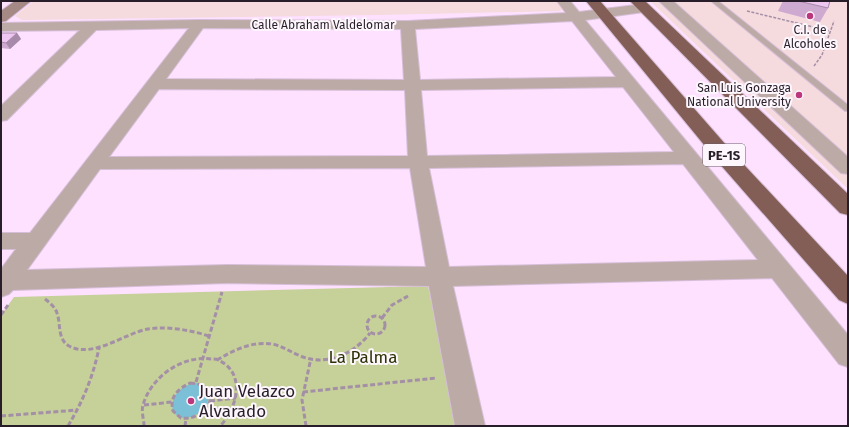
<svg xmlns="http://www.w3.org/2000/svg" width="849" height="427" viewBox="0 0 849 427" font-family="'Fira Sans',sans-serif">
  <rect width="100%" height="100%" fill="#fde1ff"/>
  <!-- education -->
  <g fill="#f5dade">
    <polygon points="34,1 561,1 566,7 560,11 379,15 22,20 15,16"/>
    <polygon points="650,1 848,1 848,189"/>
  </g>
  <!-- green -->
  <polygon fill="#c6d099" points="428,286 457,426 1,426 1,315 14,297"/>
  <!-- water -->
  <path fill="#7bc0d6" d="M196 383C225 387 201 424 180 417 168 413 172 397 179 391 184 386 189 384 196 383Z"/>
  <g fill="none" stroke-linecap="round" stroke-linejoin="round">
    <defs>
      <polygon id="lane" points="711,1 718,1 848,105 848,111 845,111"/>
      <g id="street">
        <path d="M557 1H570L579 12 644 4 649 5 651 8 649 11 644 12 585 20 848 335V367L839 364 772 278 453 286 485 426H455L429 286 227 283 13 290 9 294 1 297V269L16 249H1V233H30L189 28 96 30 7 120 1 121V106L80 30 1 31V23L199 20 408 21 566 13ZM572 21 616 77 420 80 415 29ZM203 28 401 29 404 80 166 79ZM623 87 674 152 427 156 421 90ZM159 89 405 90 408 156 109 157ZM683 164 758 260 449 267 429 168ZM410 168 426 267 227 265 27 270 100 169Z"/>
        <polygon points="659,1 673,1 848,157 848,174 841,173"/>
      </g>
      <polygon id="secondary" points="15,1 31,1 6,21 1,22 1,11"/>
      <g id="highway">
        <polygon points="586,1 600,1 733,153 848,276 848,304 839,300 719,163"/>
        <polygon points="630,1 645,1 848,194 848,215 840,213"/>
      </g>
    </defs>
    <!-- lane casing -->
    <use href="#lane" stroke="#d7bed8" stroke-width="2"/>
    <!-- street casing -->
    <use href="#street" stroke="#d7bed8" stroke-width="2"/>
    <!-- secondary casing -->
    <use href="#secondary" stroke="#d7bed8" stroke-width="2"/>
    <!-- highway casing -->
    <use href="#highway" stroke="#d7bed8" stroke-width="2"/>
    <!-- path-far1 -->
    <g stroke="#a490a6" stroke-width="1.5" stroke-dasharray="3 1.5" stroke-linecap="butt">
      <polyline points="747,11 830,31"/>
      <polyline points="814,66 822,55 834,21"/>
    </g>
    <!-- path -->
    <g stroke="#a490a6" stroke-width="3" stroke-dasharray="5 2.5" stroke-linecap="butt">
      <path d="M45 299C50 303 55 307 57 313 61 324 57 339 69 346 93 359 125 333 148 329 169 326 189 330 209 336"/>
      <polyline points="1,315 8,305"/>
      <circle cx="376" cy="325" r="9"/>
      <polyline points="382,318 392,305 408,296"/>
      <path d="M217 360C234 350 252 341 272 344 283 346 292 353 303 357 328 366 355 353 370 333"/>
      <polyline points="196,382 222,292"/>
      <path d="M190 383C229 386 205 422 181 418L173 411C169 397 178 389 190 383Z"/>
      <polyline points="303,392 436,378"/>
      <polyline points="210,401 236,398"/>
      <polyline points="144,405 172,402"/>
      <polyline points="1,416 78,410"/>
      <path d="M68 426C83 401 93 377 99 348"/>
      <path d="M144 426C144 420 141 411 143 405 151 377 182 355 211 359 214 359 218 359 220 361 246 374 237 409 220 426"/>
      <polyline points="185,426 186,419"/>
      <polyline points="306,426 302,400 311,358"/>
    </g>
    <!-- lane -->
    <use href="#lane" fill="#bcaaa6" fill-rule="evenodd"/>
    <!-- street -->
    <use href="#street" fill="#bcaaa6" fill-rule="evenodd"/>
    <!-- secondary -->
    <use href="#secondary" fill="#a48984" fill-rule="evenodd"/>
    <!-- highway -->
    <use href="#highway" fill="#835e57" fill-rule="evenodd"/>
  </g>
  <!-- wall -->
  <g fill="#cea9d0">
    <polygon points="783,1 830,1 828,8 820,22 778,11"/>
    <polygon points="1,33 17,33 21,39 10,49 1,48"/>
  </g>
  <!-- shaded-wall -->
  <polygon fill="#a78aa9" points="17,33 21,39 10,49 6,43"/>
  <!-- building -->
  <g fill="#efc5f2" stroke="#a78aa9">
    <polygon points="798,1 830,1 828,8"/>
    <polygon points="1,33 17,33 6,43 1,42"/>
  </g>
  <!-- markers -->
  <g fill="#bb377d" stroke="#fdf7fd" stroke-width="1.5">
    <circle cx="810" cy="16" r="4"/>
    <circle cx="799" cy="95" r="4"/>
    <circle cx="191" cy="401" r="4"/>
  </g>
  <g text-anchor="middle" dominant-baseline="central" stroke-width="4" stroke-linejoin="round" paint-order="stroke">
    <!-- far-street labels -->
    <g font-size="12" fill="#281e29" stroke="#fdf7fd">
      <text x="323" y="25">Calle Abraham Valdelomar</text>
    </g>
    <!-- far-poi labels -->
    <g font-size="12" fill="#281e29" stroke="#fdf7fd">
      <text x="810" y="30">C.I. de<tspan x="810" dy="14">Alcoholes</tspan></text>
      <text x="791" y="88" text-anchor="end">San Luis Gonzaga<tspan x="791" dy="14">National University</tspan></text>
    </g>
    <!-- shield labels -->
    <rect fill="#fdf7fd" stroke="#685f69" stroke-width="1" x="703" y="144" width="42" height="22" rx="3"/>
    <g font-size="13" font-weight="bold" fill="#281e29">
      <text x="724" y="155">PE-1S</text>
    </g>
    <!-- near-park labels -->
    <g font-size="17" fill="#2c3205" stroke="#fdf7fd">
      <text x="363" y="357">La Palma</text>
    </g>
    <!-- near-poi labels -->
    <g font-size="17" fill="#281e29" stroke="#fdf7fd" text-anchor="start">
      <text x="199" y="391">Juan Velazco<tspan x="199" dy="20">Alvarado</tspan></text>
    </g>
  </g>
  <!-- border -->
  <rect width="849" height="427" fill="none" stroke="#281e29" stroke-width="4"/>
</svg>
